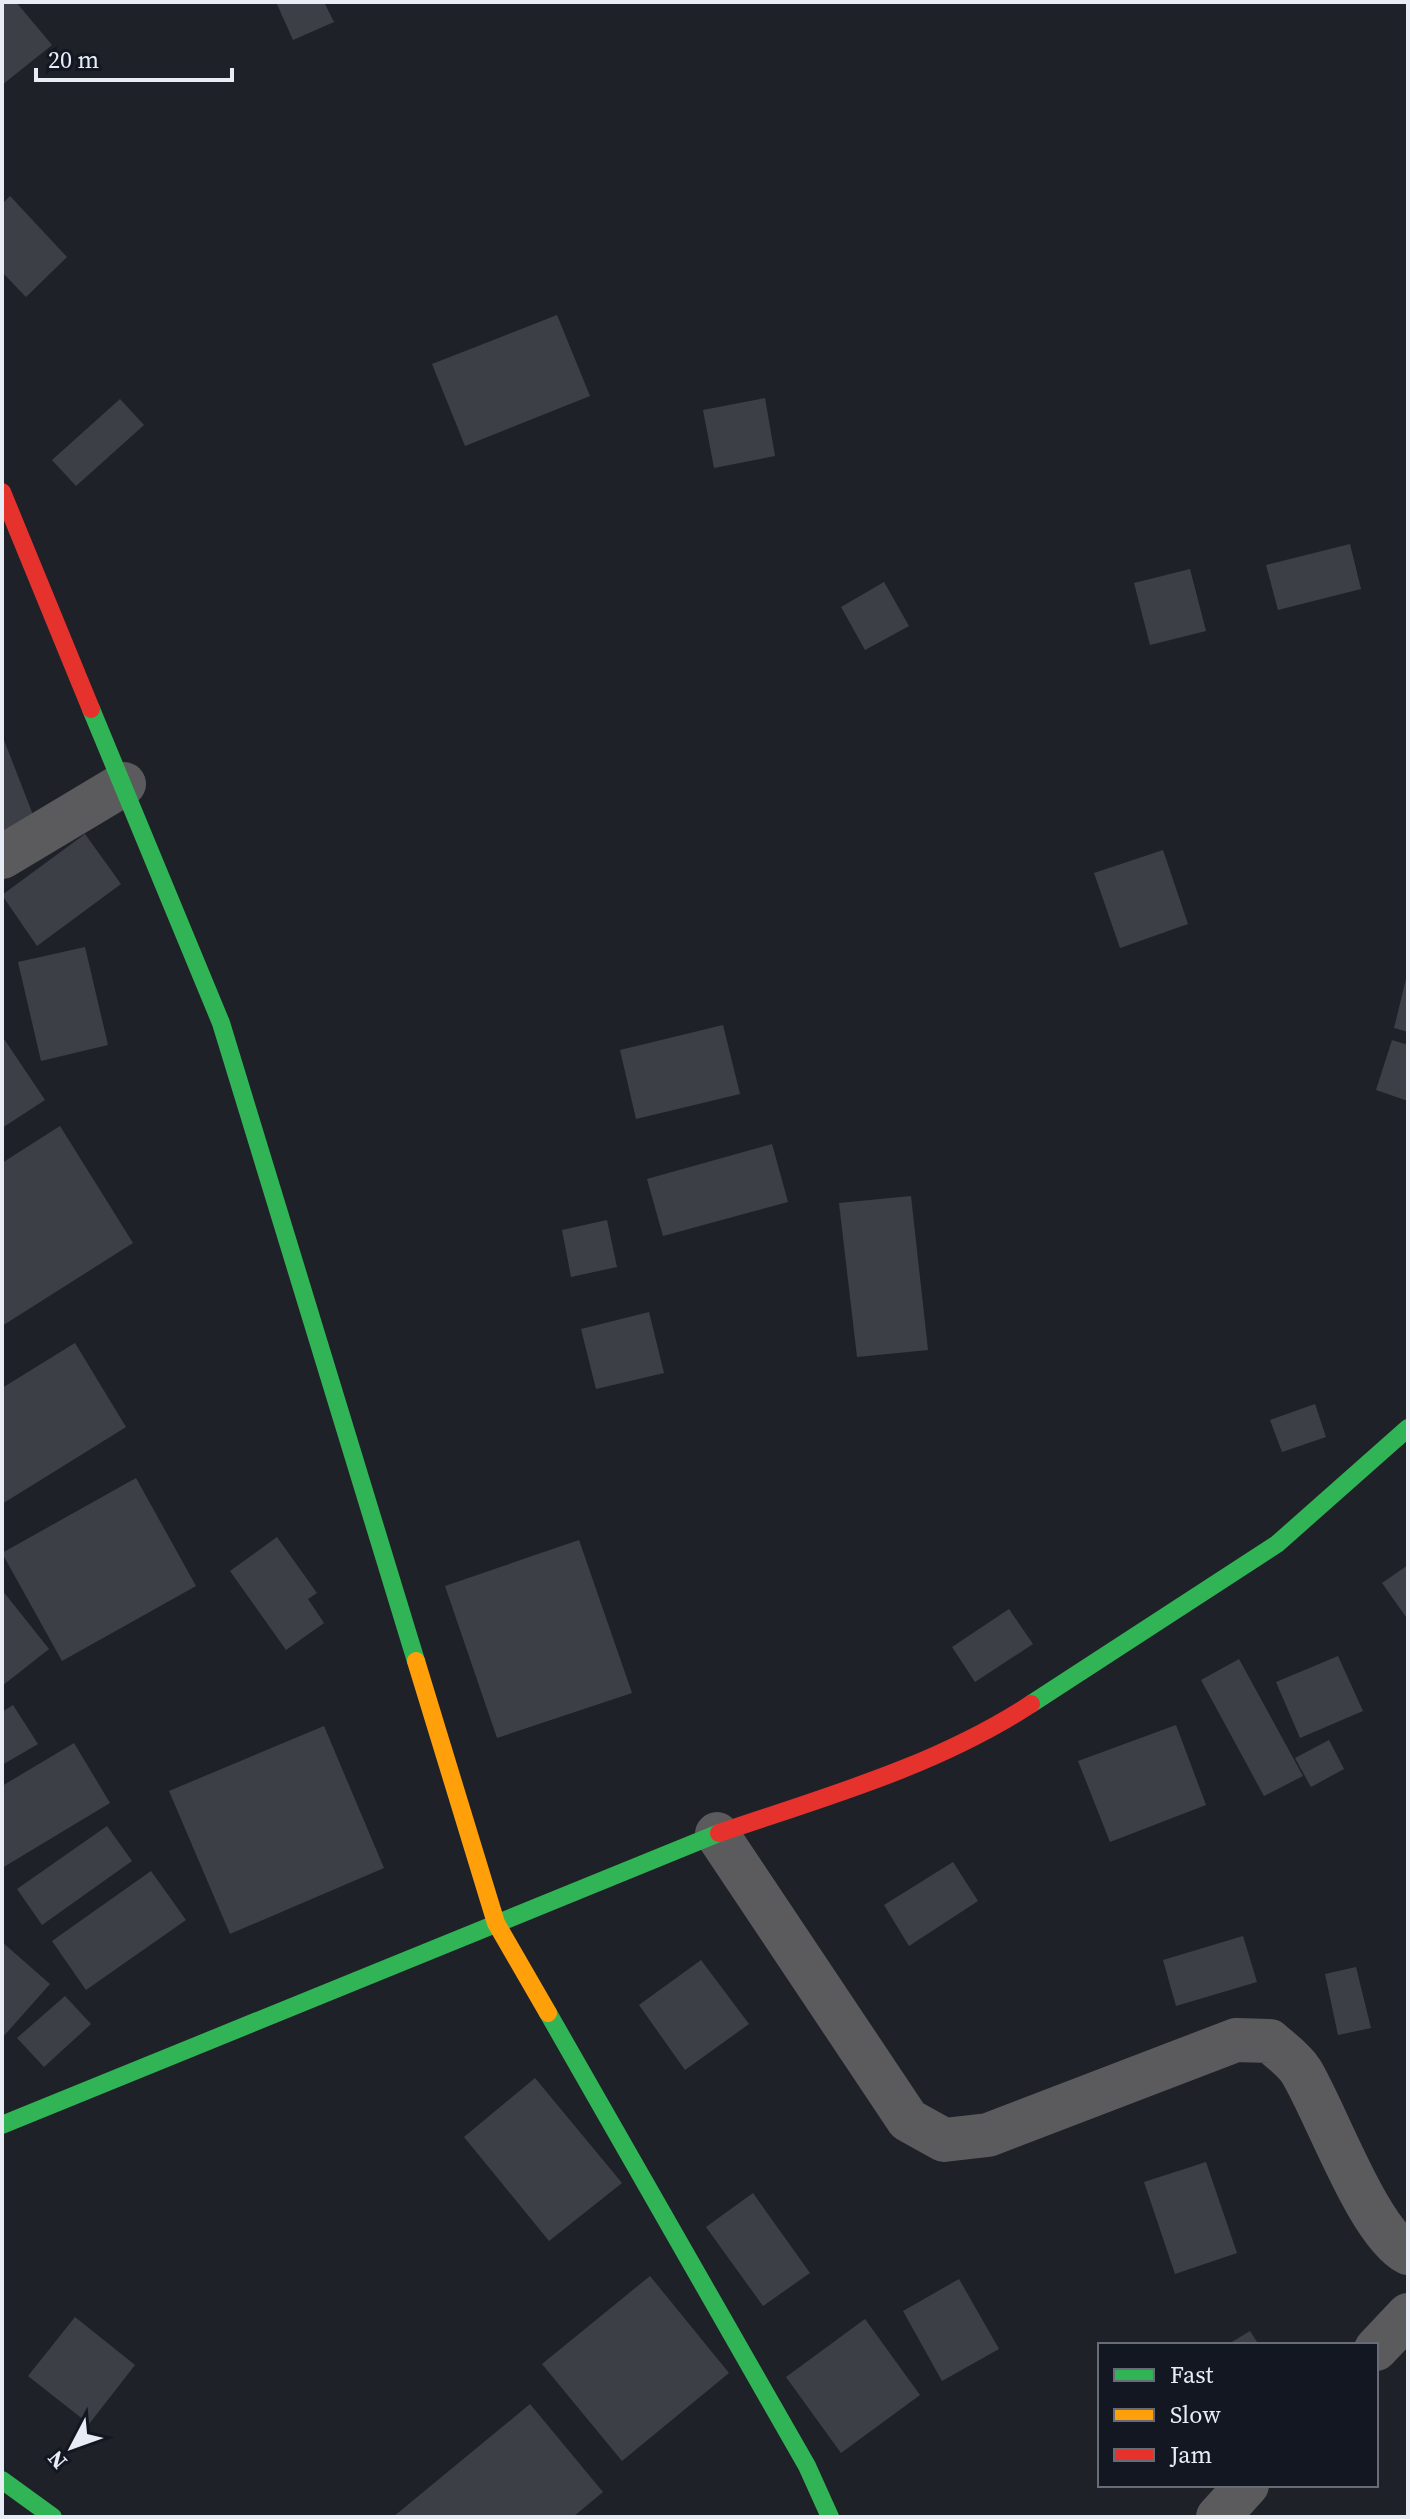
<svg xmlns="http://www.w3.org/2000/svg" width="1410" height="2519" viewBox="0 0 1410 2519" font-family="'Source Serif 4',serif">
  <rect width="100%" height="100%" fill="#1f2128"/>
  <!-- building -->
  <g fill="#3c4046">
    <polygon points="4,2 16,2 52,45 2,85"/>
    <polygon points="276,2 324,2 334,22 293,40"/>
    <polygon points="10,196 67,257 26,297 2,272 2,204"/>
    <polygon points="557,315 590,396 465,446 432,364"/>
    <polygon points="765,398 775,456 714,468 703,410"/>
    <polygon points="120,399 144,425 76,486 52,460"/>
    <polygon points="1350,544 1361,589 1278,610 1266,565"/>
    <polygon points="1190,569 1206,631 1150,645 1134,583"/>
    <polygon points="884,582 909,626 865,650 841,607"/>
    <polygon points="2,735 35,820 2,833"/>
    <polygon points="85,834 121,884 37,946 2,895"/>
    <polygon points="1163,850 1188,924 1120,948 1094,873"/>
    <polygon points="85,947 108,1045 41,1061 18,962"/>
    <polygon points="1407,975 1408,975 1408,1032 1394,1028"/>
    <polygon points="723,1025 740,1094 636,1119 620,1050"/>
    <polygon points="2,1036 45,1100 2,1128"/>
    <polygon points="1392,1040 1408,1045 1408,1101 1376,1090"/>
    <polygon points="60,1126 133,1243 2,1326 2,1163"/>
    <polygon points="772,1144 788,1202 663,1236 647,1179"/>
    <polygon points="911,1196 928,1350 857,1357 839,1203"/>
    <polygon points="607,1220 617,1267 571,1277 562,1230"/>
    <polygon points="649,1312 664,1373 596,1389 581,1329"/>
    <polygon points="75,1343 126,1427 2,1504 2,1388"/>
    <polygon points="1315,1404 1326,1437 1282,1452 1270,1420"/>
    <polygon points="136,1478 196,1586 62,1661 2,1553"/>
    <polygon points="277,1537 317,1593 308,1599 324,1623 286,1650 230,1571"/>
    <polygon points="579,1540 632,1693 497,1738 445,1586"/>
    <polygon points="1408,1565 1408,1615 1406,1617 1382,1583"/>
    <polygon points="2,1590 49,1649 2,1686"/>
    <polygon points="1009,1609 1033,1644 975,1682 952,1647"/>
    <polygon points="1338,1656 1363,1711 1300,1738 1276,1682"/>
    <polygon points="1239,1659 1303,1776 1264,1796 1201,1680"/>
    <polygon points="13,1705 38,1744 2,1765 2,1712"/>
    <polygon points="1176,1725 1206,1805 1110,1842 1078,1761"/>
    <polygon points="324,1726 384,1868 230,1934 169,1791"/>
    <polygon points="1329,1740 1344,1769 1311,1787 1295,1758"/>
    <polygon points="74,1743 110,1803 2,1868 2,1786"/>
    <polygon points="107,1826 132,1861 42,1925 17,1889"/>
    <polygon points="953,1862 978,1901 909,1946 884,1905"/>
    <polygon points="151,1871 186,1920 86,1990 52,1941"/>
    <polygon points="1243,1936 1257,1982 1176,2006 1163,1960"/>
    <polygon points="2,1942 50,1984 2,2038"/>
    <polygon points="701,1960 749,2024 685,2070 639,2005"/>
    <polygon points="1356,1967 1371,2028 1338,2035 1325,1974"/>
    <polygon points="65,1996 91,2024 44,2067 17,2038"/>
    <polygon points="535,2078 622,2183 549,2241 464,2137"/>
    <polygon points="1206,2162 1237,2253 1175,2274 1144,2182"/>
    <polygon points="753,2193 810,2273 763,2306 706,2227"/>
    <polygon points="650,2276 729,2373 622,2461 542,2364"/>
    <polygon points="959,2279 999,2349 942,2381 903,2311"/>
    <polygon points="75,2317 135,2365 89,2424 28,2376"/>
    <polygon points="865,2319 920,2395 841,2453 786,2377"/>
    <polygon points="1250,2331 1259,2345 1227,2345"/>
    <polygon points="530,2404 603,2492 573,2517 393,2517"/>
  </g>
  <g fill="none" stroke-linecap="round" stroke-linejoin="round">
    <!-- street -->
    <g stroke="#5b5b5e" stroke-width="44">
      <polyline points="2,857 124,784"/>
      <path d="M717 1834 908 2120 944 2140 988 2135 1236 2040 1270 2041C1280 2050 1294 2060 1301 2071 1327 2114 1368 2232 1408 2253"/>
      <polyline points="1376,2349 1408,2315"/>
      <polyline points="1218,2517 1247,2485"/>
    </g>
    <!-- fast -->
    <g stroke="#30b455" stroke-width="18">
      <polyline points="91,709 221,1023 416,1661"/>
      <polyline points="1031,1704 1277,1544 1408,1428"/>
      <polyline points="548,2013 807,2466 830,2517"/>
      <polyline points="2,2125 719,1833"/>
      <polyline points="2,2480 53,2517"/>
    </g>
    <!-- slow -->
    <polyline stroke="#ff9f0a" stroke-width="18" points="416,1661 496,1923 548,2013"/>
    <!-- jam -->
    <g stroke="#e5322d" stroke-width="18">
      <polyline points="2,492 91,709"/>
      <path d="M719 1833C825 1797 936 1766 1031 1704"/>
    </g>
  </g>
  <!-- border -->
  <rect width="1410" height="2519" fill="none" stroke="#e8ecf5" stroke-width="8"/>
  <!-- legend -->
  <rect x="1098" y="2343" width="280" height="144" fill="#121722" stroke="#686c76" stroke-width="2"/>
  <rect x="1114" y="2369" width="40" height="12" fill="#30b455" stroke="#686c76" stroke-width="2"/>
  <text x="1170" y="2383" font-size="24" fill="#e8ecf5">Fast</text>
  <rect x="1114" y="2409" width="40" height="12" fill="#ff9f0a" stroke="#686c76" stroke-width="2"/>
  <text x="1170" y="2423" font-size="24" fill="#e8ecf5">Slow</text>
  <rect x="1114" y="2449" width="40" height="12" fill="#e5322d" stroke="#686c76" stroke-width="2"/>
  <text x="1170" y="2463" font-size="24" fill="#e8ecf5">Jam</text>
  <!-- north arrow -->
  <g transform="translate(72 2447) rotate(229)" stroke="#121722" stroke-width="6" paint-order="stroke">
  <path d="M0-6L14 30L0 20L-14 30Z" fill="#e8ecf5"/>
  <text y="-12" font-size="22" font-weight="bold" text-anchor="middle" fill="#e8ecf5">N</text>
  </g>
  <!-- scale -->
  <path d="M36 68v12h196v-12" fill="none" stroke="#e8ecf5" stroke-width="4"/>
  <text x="48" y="68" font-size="24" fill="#e8ecf5" stroke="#121722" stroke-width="6" paint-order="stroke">20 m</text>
</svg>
